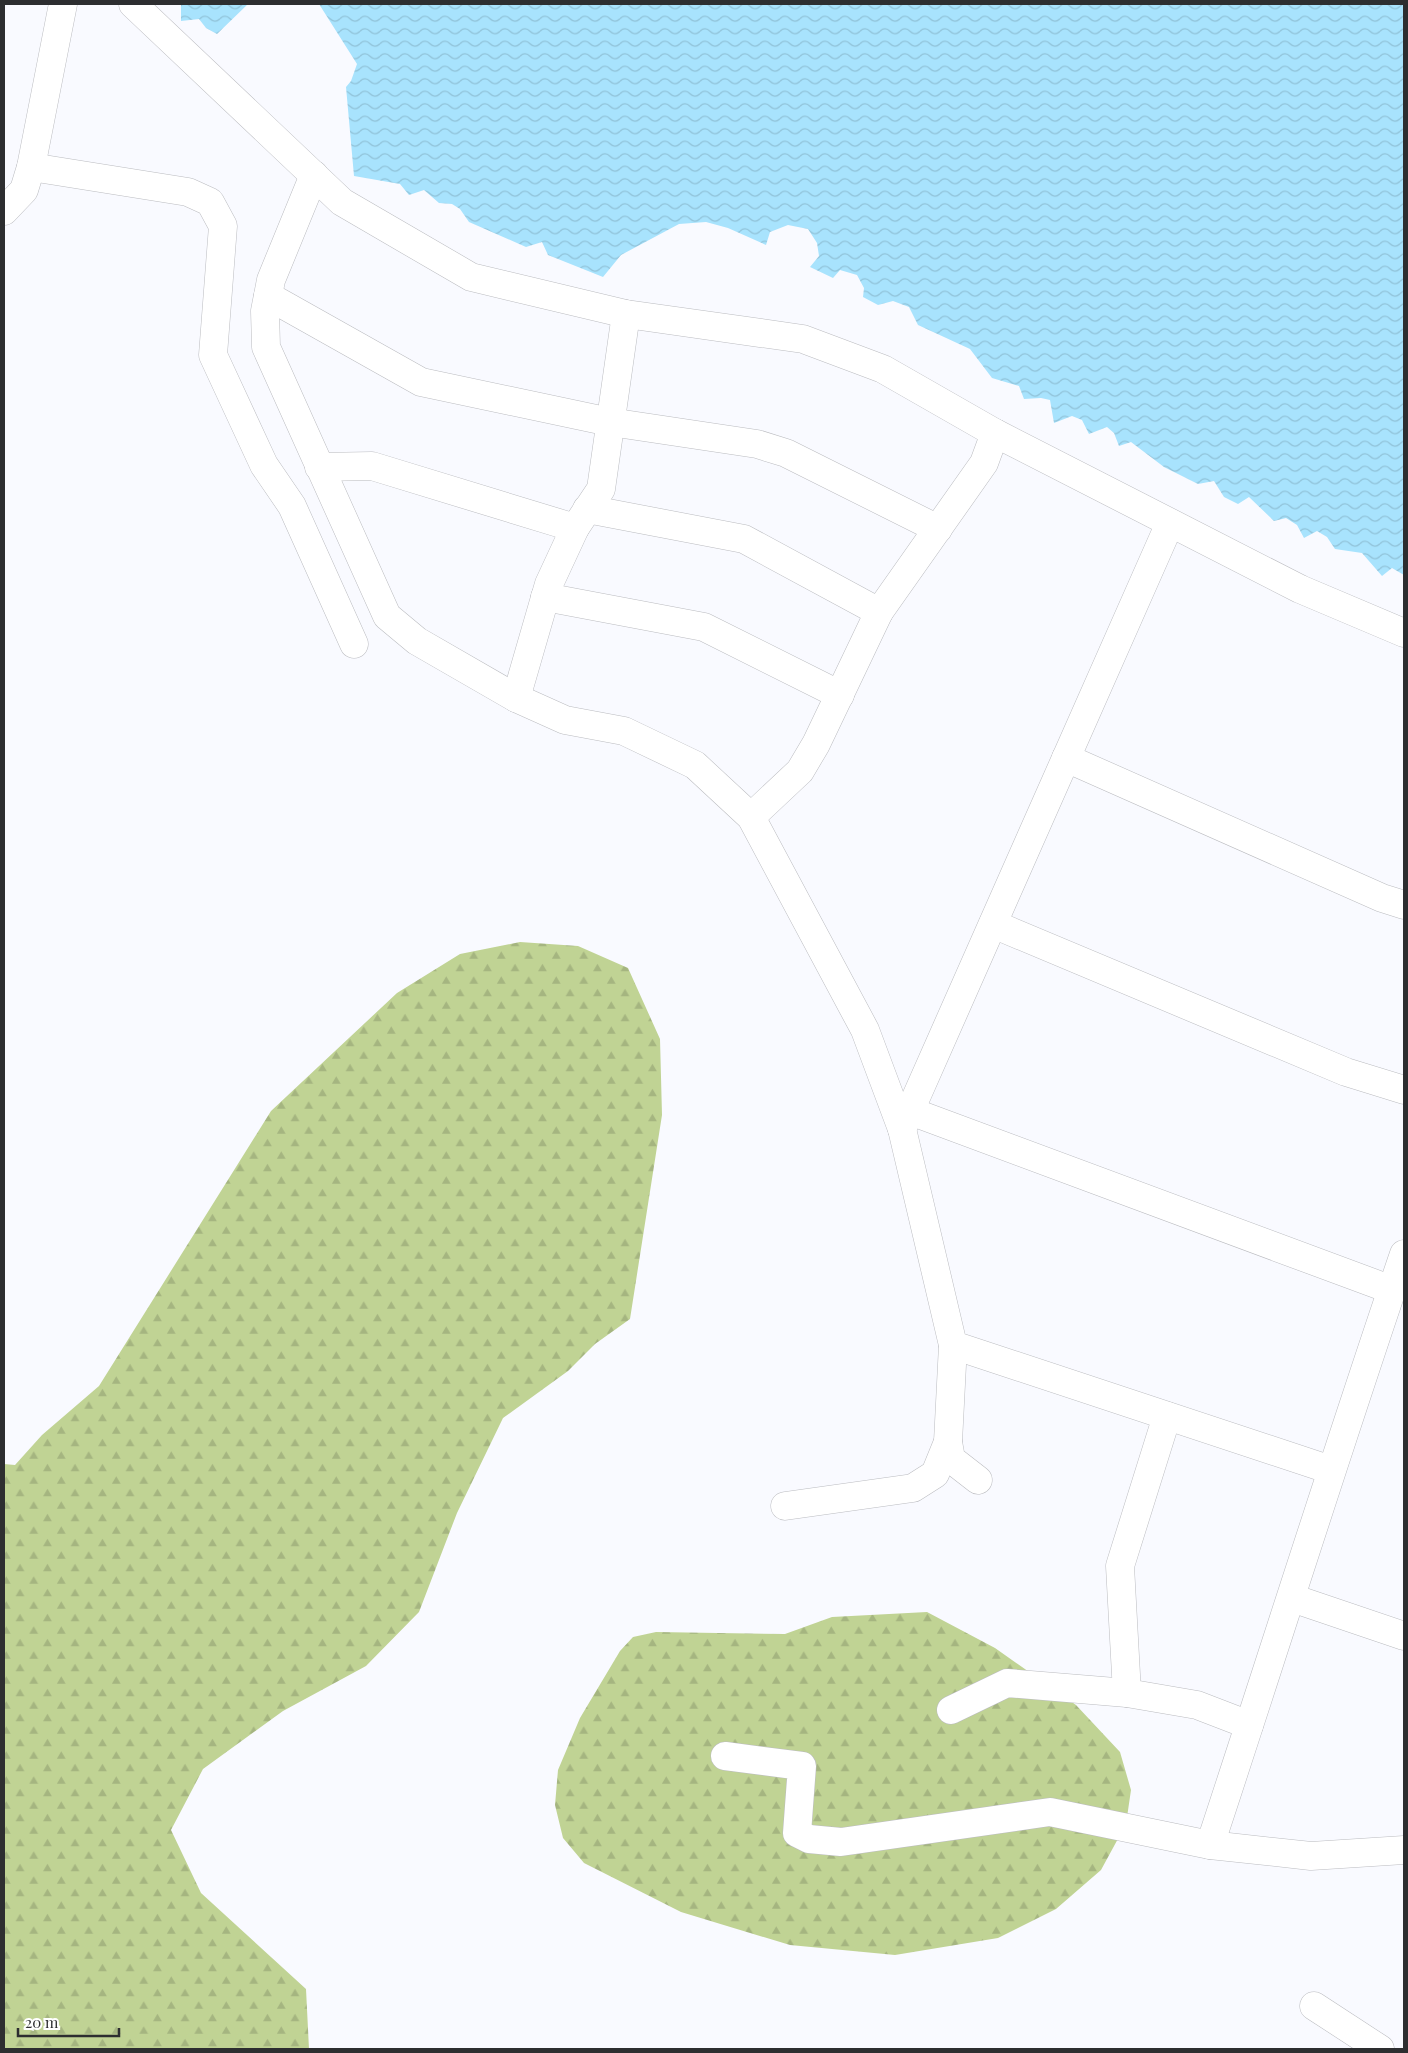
<svg xmlns="http://www.w3.org/2000/svg" width="1408" height="2053" viewBox="0 0 1408 2053" font-family="'Playfair Display',serif">
  <defs>
    <pattern id="forest-firs" width="22" height="20" patternUnits="userSpaceOnUse" patternTransform="scale(1.25)"><rect width="22" height="20" fill="#c0d394"/><path d="M5 1l3.5 6h-7zM16 11l3.5 6h-7z" fill="#a5b580"/></pattern>
    <pattern id="water-waves" width="16" height="10" patternUnits="userSpaceOnUse" patternTransform="scale(1.25)"><rect width="16" height="10" fill="#a8e3fd"/><path d="M0 5q4-4 8 0t8 0" fill="none" stroke="#91c3d9"/></pattern>
  </defs>
  <rect width="100%" height="100%" fill="#f9faff"/>
  <!-- forest -->
  <g fill="url(#forest-firs)">
    <polygon points="520,942 578,946 628,968 660,1039 662,1115 630,1319 595,1344 568,1371 503,1418 457,1513 419,1612 366,1666 283,1711 203,1769 171,1830 201,1893 306,1989 309,2049 4,2049 4,1464 15,1465 42,1435 99,1386 271,1111 397,993 460,954"/>
    <polygon points="927,1612 995,1648 1076,1705 1120,1752 1131,1790 1126,1824 1101,1870 1056,1909 998,1938 895,1955 790,1945 681,1912 584,1863 563,1838 555,1805 558,1770 580,1718 620,1651 633,1637 656,1632 785,1634 832,1617"/>
  </g>
  <!-- water -->
  <g fill="url(#water-waves)">
    <polygon points="181,4 248,4 217,34 206,28 199,19 181,21"/>
    <polygon points="319,4 1404,4 1404,575 1392,568 1382,576 1362,553 1335,549 1327,537 1317,531 1304,538 1297,525 1286,518 1274,521 1249,497 1238,504 1224,497 1214,481 1198,484 1164,467 1131,442 1119,446 1114,433 1107,427 1089,434 1082,420 1072,416 1054,423 1050,400 1041,398 1024,399 1019,386 992,378 970,349 918,325 909,307 893,301 878,305 863,297 864,288 857,275 840,270 833,278 810,267 819,256 817,243 808,229 788,225 770,232 766,245 728,228 706,222 679,224 621,255 603,277 548,255 542,242 526,247 469,222 460,209 452,204 439,203 424,190 409,195 400,184 354,176 346,87 351,81 357,64"/>
  </g>
  <g fill="none" stroke-linecap="round" stroke-linejoin="round">
    <defs>
      <g id="street">
        <polyline points="31,167 188,192 210,202 223,226 213,355 264,465 292,506 354,644"/>
        <polyline points="314,175 271,280 265,311 266,347 387,616 417,641 516,698"/>
        <polyline points="4,211 24,190 31,167 63,4"/>
        <polyline points="268,296 421,382 610,422 757,444 786,453 938,529"/>
        <polyline points="626,314 601,489 575,528 549,584 516,698 565,720 624,731 695,765 751,817 865,1030 902,1129 953,1345 1331,1470"/>
        <polyline points="319,467 372,466 575,528"/>
        <polyline points="587,509 744,539 879,612"/>
        <polyline points="545,597 704,627 840,695"/>
        <polyline points="1066,758 1382,898 1404,905"/>
        <polyline points="751,817 800,771 816,744 879,612 984,463 995,433"/>
        <polyline points="993,924 1346,1072 1404,1090"/>
        <polyline points="910,1111 1392,1290"/>
        <polyline points="902,1129 1170,523"/>
        <polyline points="953,1345 948,1442 951,1459 978,1480"/>
        <polyline points="1167,1416 1120,1566 1127,1693 1197,1705 1249,1725"/>
        <polyline points="785,1506 913,1488 935,1474 948,1442"/>
        <polyline points="1292,1598 1404,1636"/>
        <polyline points="951,1710 1007,1683 1127,1693"/>
        <polyline points="725,1756 802,1766 797,1833 809,1839 841,1842 1050,1812 1210,1845 1311,1856 1404,1850"/>
        <path d="M1210 1845C1275 1648 1337 1450 1404 1254"/>
        <polyline points="1314,2006 1380,2049"/>
      </g>
      <polyline id="secondary" points="133,4 342,202 471,277 626,314 803,339 883,369 995,433 1300,589 1404,633"/>
    </defs>
    <!-- street casing -->
    <use href="#street" stroke="#bbbcc0" stroke-width="29"/>
    <!-- secondary casing -->
    <use href="#secondary" stroke="#bbbcc0" stroke-width="29"/>
    <!-- street -->
    <use href="#street" stroke="#fff" stroke-width="28"/>
    <!-- secondary -->
    <use href="#secondary" stroke="#fff" stroke-width="28"/>
  </g>
  <!-- border -->
  <rect width="1408" height="2053" fill="none" stroke="#2d2e30" stroke-width="10"/>
  <!-- scale -->
  <path d="M18 2028v8h101v-8" fill="none" stroke="#2d2e30" stroke-width="2.5"/>
  <text x="25" y="2028" font-size="15" fill="#2d2e30" stroke="#ffffff" stroke-width="4" paint-order="stroke">20 m</text>
</svg>
